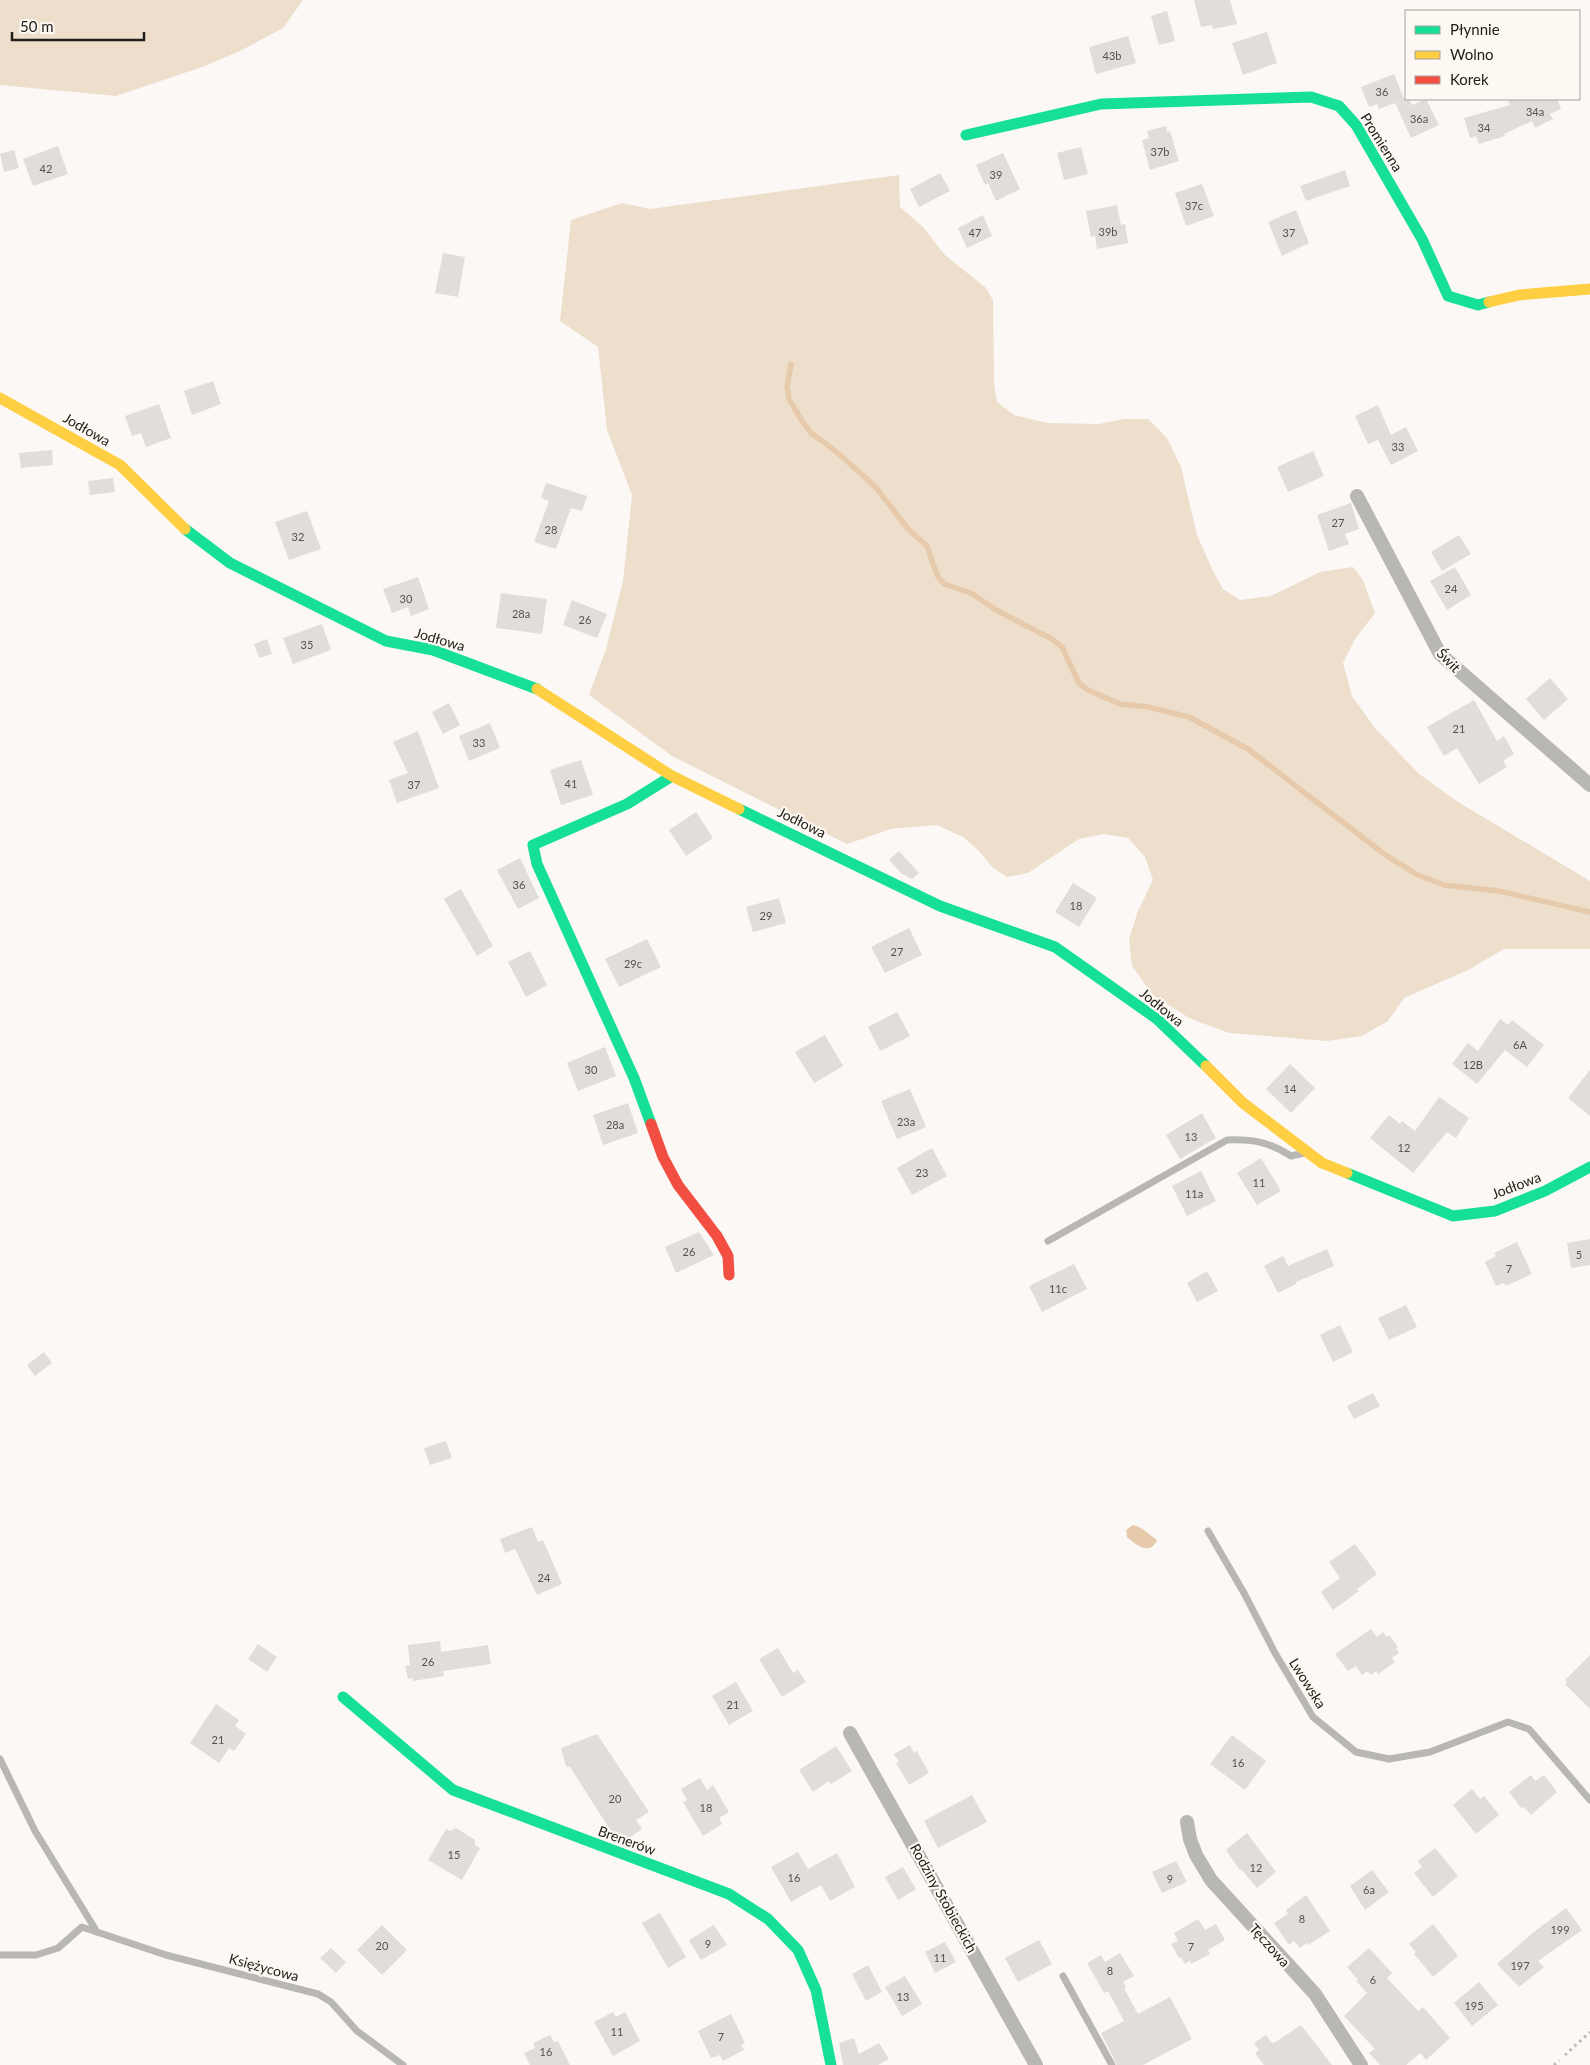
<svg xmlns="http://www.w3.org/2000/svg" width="1590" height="2065" viewBox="0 0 1590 2065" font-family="Lato,sans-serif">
  <rect width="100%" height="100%" fill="#fbf8f5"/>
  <!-- green -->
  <g fill="#eedfcd">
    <polygon points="0,0 303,0 283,28 240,51 205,66 116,96 0,85"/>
    <polygon points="899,175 900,207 923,227 945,255 986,288 993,300 994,382 997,402 1014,415 1047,423 1099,424 1124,419 1148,419 1167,438 1181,467 1197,535 1213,571 1223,589 1240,600 1271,596 1320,572 1353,567 1363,580 1375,613 1355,639 1343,663 1352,696 1375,728 1418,773 1458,802 1590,881 1590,949 1504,949 1468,970 1404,998 1388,1021 1362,1036 1327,1041 1229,1033 1189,1018 1153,995 1132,966 1129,939 1138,911 1153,880 1145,857 1128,838 1104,834 1079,839 1028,873 1007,877 993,868 978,850 963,837 937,825 891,829 847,844 672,756 589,695 606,649 623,581 632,495 607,430 598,347 560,321 571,220 622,203 650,209"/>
  </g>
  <!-- water -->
  <path fill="#e6caab" d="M1133 1525 1141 1528 1157 1540C1150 1556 1136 1545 1127 1537L1126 1530Z"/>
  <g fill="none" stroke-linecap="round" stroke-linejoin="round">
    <!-- stream -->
    <polyline stroke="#e6caab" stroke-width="5.5" points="791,364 787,387 789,399 804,424 811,433 833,449 867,479 877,489 908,529 927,546 937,575 944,584 971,593 996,610 1052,639 1062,647 1079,683 1088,690 1120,704 1148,707 1189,717 1248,749 1384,854 1416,874 1444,885 1499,891 1590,912"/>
  </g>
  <!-- building -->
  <g fill="#e1ddda">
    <polygon points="1194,0 1230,0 1237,24 1213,29 1212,25 1201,27"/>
    <polygon points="1167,11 1175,41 1159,45 1151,16"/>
    <polygon points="1267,32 1277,63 1243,75 1232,43"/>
    <polygon points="1128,36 1136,63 1096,74 1089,47"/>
    <polygon points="1394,74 1404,99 1409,99 1412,105 1426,99 1439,125 1411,138 1395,103 1379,109 1377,104 1369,107 1361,87"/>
    <polygon points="1507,99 1557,99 1561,109 1550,114 1553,119 1535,128 1532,121 1504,134 1505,136 1479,144 1476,136 1470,138 1464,118 1510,105"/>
    <polygon points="1166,126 1167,132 1170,131 1179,161 1150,170 1142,140 1149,138 1147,131"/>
    <polygon points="58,146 68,174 33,186 23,159"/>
    <polygon points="1081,147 1088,174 1064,180 1057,153"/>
    <polygon points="14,150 19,168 4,172 0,154"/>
    <polygon points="1003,153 1020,189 996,201 988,183 985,185 976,165"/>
    <polygon points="1345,170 1350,186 1306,201 1300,186"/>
    <polygon points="940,173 950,191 919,207 910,189"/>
    <polygon points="1202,184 1214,216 1186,226 1175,193"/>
    <polygon points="1117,205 1121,225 1125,224 1128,243 1097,249 1095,236 1091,237 1086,211"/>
    <polygon points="1296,210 1309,243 1282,256 1268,222"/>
    <polygon points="983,215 992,236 967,248 958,228"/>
    <polygon points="443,253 465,257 458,297 435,293"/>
    <polygon points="213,381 221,404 192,415 184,391"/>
    <polygon points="159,404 171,438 146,447 141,433 132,436 125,416"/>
    <polygon points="1378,405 1391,435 1406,427 1418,451 1391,465 1378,440 1368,444 1355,416"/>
    <polygon points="52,450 53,465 21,468 19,453"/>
    <polygon points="1313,451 1324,476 1288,492 1277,467"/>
    <polygon points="113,478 115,492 90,495 88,481"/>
    <polygon points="546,483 587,496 582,511 571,508 556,549 534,542 549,501 541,498"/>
    <polygon points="1351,503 1359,529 1345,534 1349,544 1329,551 1317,515"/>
    <polygon points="307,511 321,549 289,560 275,522"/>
    <polygon points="1459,535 1471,554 1442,571 1431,552"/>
    <polygon points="1455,567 1471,595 1447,610 1430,581"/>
    <polygon points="418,577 429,609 411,616 408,607 392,613 383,589"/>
    <polygon points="501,593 547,599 542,634 496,628"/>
    <polygon points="572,600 607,614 597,638 563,625"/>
    <polygon points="322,624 331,650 293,664 283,638"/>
    <polygon points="267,639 272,654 259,658 254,644"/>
    <polygon points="1550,678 1568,699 1544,720 1526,699"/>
    <polygon points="1474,700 1497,741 1504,736 1514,754 1503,761 1507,767 1479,784 1457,748 1444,756 1427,727"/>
    <polygon points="449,703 460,725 443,734 432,712"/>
    <polygon points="490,723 500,748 469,761 459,736"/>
    <polygon points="418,731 439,788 397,803 389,780 408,773 393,742"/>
    <polygon points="581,760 593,795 561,805 550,770"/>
    <polygon points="696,812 713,838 686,856 669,830"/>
    <polygon points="899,851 919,873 912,879 902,874 889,860"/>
    <polygon points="520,858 539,898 518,909 497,870"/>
    <polygon points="1073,883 1097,898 1079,927 1055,912"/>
    <polygon points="461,889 493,946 477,956 444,899"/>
    <polygon points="779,898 786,923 753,932 746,907"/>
    <polygon points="909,928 922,955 885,973 871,947"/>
    <polygon points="647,939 661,967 619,987 605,959"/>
    <polygon points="530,951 547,985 526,997 508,962"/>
    <polygon points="897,1012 910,1036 880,1051 868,1027"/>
    <polygon points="1500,1019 1508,1025 1512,1020 1544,1045 1527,1067 1505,1050 1477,1084 1452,1064 1468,1043 1478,1051"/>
    <polygon points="825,1035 843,1066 814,1083 795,1052"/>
    <polygon points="605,1047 616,1076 578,1091 567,1063"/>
    <polygon points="1290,1064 1315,1088 1291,1113 1266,1089"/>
    <polygon points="1590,1070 1590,1116 1568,1098"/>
    <polygon points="910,1089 926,1127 897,1139 881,1101"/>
    <polygon points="1439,1097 1469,1118 1456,1138 1447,1132 1413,1173 1370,1138 1389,1115 1400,1124 1402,1121 1415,1131"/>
    <polygon points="628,1103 638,1133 603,1145 593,1115"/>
    <polygon points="1202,1113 1216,1138 1180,1159 1166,1135"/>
    <polygon points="932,1148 947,1176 912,1195 897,1168"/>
    <polygon points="1261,1158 1281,1191 1257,1205 1237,1173"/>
    <polygon points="1201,1171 1216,1201 1187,1216 1172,1186"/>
    <polygon points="699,1232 714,1255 676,1273 665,1247"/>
    <polygon points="1590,1239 1590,1265 1571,1268 1567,1243"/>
    <polygon points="1517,1242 1532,1274 1506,1286 1504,1283 1496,1286 1485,1262 1496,1256 1494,1253"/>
    <polygon points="1327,1249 1334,1266 1296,1282 1296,1284 1278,1293 1264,1266 1283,1256 1288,1266"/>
    <polygon points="1074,1264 1087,1289 1042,1312 1029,1286"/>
    <polygon points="1207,1271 1218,1291 1197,1302 1187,1283"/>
    <polygon points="1406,1305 1417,1327 1389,1340 1378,1318"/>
    <polygon points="1340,1325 1353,1352 1333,1362 1320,1335"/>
    <polygon points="44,1352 52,1363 35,1376 27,1365"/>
    <polygon points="1373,1393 1380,1406 1354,1419 1347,1406"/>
    <polygon points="446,1441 452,1458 430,1465 424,1448"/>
    <polygon points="532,1527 538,1542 543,1540 562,1584 537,1595 515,1549 505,1553 500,1539"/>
    <polygon points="1355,1544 1377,1574 1357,1589 1359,1591 1333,1610 1321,1592 1340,1578 1329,1562"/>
    <polygon points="1371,1629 1377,1637 1383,1632 1387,1637 1389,1635 1398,1647 1396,1648 1399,1653 1392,1658 1395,1662 1378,1674 1376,1671 1371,1675 1367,1671 1362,1675 1356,1666 1348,1671 1335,1654"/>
    <polygon points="440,1641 441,1652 488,1645 491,1664 443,1671 444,1676 413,1681 412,1678 408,1679 405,1666 410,1665 408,1645"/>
    <polygon points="258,1644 277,1657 267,1672 248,1659"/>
    <polygon points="778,1648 793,1673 798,1670 806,1682 782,1697 759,1659"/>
    <polygon points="1590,1655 1590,1709 1565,1684 1567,1682 1565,1680"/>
    <polygon points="736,1682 753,1711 729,1725 712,1696"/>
    <polygon points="216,1704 239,1720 235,1726 246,1734 234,1751 229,1748 219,1763 190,1743"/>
    <polygon points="597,1734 649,1812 636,1820 642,1829 623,1842 617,1834 614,1836 570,1767 566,1766 561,1748"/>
    <polygon points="1232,1735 1266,1761 1245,1790 1210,1764"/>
    <polygon points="910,1745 914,1753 917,1751 929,1773 909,1785 896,1763 899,1762 894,1754"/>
    <polygon points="836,1746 852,1771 831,1784 829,1781 813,1792 799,1770"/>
    <polygon points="1531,1775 1535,1781 1544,1775 1557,1792 1531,1815 1524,1807 1521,1808 1509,1792"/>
    <polygon points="700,1778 707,1790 713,1785 729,1812 719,1818 722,1824 703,1836 683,1802 687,1800 681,1789"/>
    <polygon points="1472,1789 1480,1799 1484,1796 1499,1815 1476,1834 1453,1805"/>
    <polygon points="972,1795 987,1822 938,1848 924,1821"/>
    <polygon points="456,1828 475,1840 475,1845 480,1848 462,1880 428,1860 446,1829 450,1831"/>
    <polygon points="1247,1833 1276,1872 1257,1888 1242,1870 1239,1869 1226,1850"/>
    <polygon points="1435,1848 1458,1876 1433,1897 1414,1873 1422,1867 1418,1861"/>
    <polygon points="798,1852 808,1869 837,1853 855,1887 830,1901 821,1885 791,1902 771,1867"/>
    <polygon points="1176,1861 1187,1882 1162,1893 1152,1872"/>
    <polygon points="903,1867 916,1889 898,1900 885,1877"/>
    <polygon points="1372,1870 1389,1892 1365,1910 1350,1886"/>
    <polygon points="1306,1895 1330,1931 1308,1945 1307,1943 1300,1948 1294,1941 1289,1945 1274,1923 1288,1914 1286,1910"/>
    <polygon points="1566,1908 1582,1930 1538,1961 1544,1967 1519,1987 1497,1964 1535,1931"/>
    <polygon points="660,1913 686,1957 668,1968 642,1923"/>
    <polygon points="1198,1919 1205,1930 1216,1924 1225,1940 1208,1950 1210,1954 1191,1964 1190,1961 1185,1964 1181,1957 1179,1958 1171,1944 1178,1941 1174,1933"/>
    <polygon points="1433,1924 1458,1956 1433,1977 1414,1954 1416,1952 1409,1944"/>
    <polygon points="382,1925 407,1950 382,1975 357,1950"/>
    <polygon points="714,1925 727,1945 701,1960 689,1940"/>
    <polygon points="1039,1940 1052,1964 1018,1982 1005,1958"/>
    <polygon points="945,1942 956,1962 935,1973 925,1952"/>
    <polygon points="331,1948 346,1962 336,1973 320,1958"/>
    <polygon points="1369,1948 1392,1973 1387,1978 1418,2011 1423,2007 1450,2038 1426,2060 1420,2053 1406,2065 1380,2065 1369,2053 1375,2049 1344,2016 1367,1993 1356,1981 1358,1980 1347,1967"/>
    <polygon points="1120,1953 1134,1976 1123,1982 1126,1987 1124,1988 1138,2014 1170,1997 1192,2039 1143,2065 1117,2065 1101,2033 1124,2021 1108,1991 1104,1993 1087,1963 1101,1955 1105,1962"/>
    <polygon points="868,1965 882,1992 866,2001 852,1974"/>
    <polygon points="905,1976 922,2004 902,2016 885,1987"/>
    <polygon points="1479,1982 1498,2005 1472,2026 1454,2003"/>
    <polygon points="613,2012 616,2017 625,2012 640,2041 613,2056 594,2022"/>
    <polygon points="731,2014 745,2043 741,2045 744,2050 723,2061 720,2055 711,2058 698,2031"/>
    <polygon points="1301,2025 1332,2065 1264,2065 1255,2053 1259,2050 1254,2043 1266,2035 1271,2042 1274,2043"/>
    <polygon points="550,2035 554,2042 558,2041 570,2065 530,2065 524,2053 535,2048 533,2043"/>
    <polygon points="854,2038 859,2054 879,2043 889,2059 878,2065 843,2065 839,2043"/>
  </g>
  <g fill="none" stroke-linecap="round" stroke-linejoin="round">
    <!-- path -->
    <g stroke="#bbb9b7" stroke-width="3" stroke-dasharray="2.5 4" stroke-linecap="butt">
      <polyline points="1565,2055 1590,2032"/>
      <polyline points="1554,2065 1559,2060"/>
    </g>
    <!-- lane -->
    <g stroke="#b8b7b4" stroke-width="7">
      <path d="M1048 1241 1227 1140C1253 1139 1269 1142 1291 1156L1304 1153"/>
      <polyline points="1208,1531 1244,1593 1275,1653 1313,1717 1356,1752 1389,1759 1430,1752 1508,1722 1529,1729 1590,1800"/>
      <polyline points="0,1759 35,1831 97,1932"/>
      <polyline points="0,1955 36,1955 58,1948 82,1927 166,1955 318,1994 331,2002 357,2031 403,2065"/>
      <polyline points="1063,1976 1112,2065"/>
    </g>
    <!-- street -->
    <g stroke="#b8b7b4" stroke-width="14">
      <polyline points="1357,496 1440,654 1590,785"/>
      <polyline points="850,1733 1036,2065"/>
      <polyline points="1187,1822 1190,1839 1196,1855 1211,1880 1315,1994 1361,2065"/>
    </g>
    <!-- fast -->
    <g stroke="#16e098" stroke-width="11">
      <polyline points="966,135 1101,104 1311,97 1339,106 1356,125 1422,239 1448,296 1478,305 1489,302"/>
      <polyline points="185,529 230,563 386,641 433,650 537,689"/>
      <polyline points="739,809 940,906 1055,947 1157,1019 1206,1066"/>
      <polyline points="651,1124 634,1078 537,864 533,845 627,804 672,776"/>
      <polyline points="1347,1173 1453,1216 1495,1211 1545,1191 1590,1167"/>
      <polyline points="343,1697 453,1790 729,1894 768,1919 798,1950 816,1990 831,2065"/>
    </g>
    <!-- slow -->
    <g stroke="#ffcf43" stroke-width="11">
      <polyline points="1489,302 1519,295 1590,289"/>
      <polyline points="0,398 120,465 185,529"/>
      <polyline points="537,689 672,776 739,809"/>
      <polyline points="1206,1066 1243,1103 1322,1163 1347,1173"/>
    </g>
    <!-- jam -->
    <polyline stroke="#f24e42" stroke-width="11" points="651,1124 663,1157 678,1185 717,1236 728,1256 729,1275"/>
  </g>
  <g text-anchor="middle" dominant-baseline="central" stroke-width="4.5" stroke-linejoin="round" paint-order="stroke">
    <!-- number labels -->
    <g font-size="11" fill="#54514e">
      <text x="1112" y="55">43b</text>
      <text x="1382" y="91">36</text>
      <text x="1535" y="111">34a</text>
      <text x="1419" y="118">36a</text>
      <text x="1484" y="127">34</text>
      <text x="1160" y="151">37b</text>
      <text x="46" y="168">42</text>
      <text x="996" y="174">39</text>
      <text x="1194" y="205">37c</text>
      <text x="1108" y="231">39b</text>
      <text x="975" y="232">47</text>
      <text x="1289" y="232">37</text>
      <text x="1398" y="446">33</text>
      <text x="1338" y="522">27</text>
      <text x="551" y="529">28</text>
      <text x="298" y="536">32</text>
      <text x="1451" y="588">24</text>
      <text x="406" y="598">30</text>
      <text x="521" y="613">28a</text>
      <text x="585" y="619">26</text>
      <text x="307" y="644">35</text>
      <text x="1459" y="728">21</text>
      <text x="479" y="742">33</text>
      <text x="571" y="783">41</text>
      <text x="414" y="784">37</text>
      <text x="519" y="884">36</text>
      <text x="1076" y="905">18</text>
      <text x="766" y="915">29</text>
      <text x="897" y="951">27</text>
      <text x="633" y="963">29c</text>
      <text x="1520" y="1044">6A</text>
      <text x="1473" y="1064">12B</text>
      <text x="591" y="1069">30</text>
      <text x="1290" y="1088">14</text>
      <text x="906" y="1121">23a</text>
      <text x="615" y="1124">28a</text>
      <text x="1191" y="1136">13</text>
      <text x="1404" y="1147">12</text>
      <text x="922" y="1172">23</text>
      <text x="1259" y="1182">11</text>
      <text x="1194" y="1193">11a</text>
      <text x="689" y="1251">26</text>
      <text x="1579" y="1254">5</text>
      <text x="1509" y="1268">7</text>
      <text x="1058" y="1288">11c</text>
      <text x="544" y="1577">24</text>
      <text x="428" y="1661">26</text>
      <text x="733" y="1704">21</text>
      <text x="218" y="1739">21</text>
      <text x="1238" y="1762">16</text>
      <text x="615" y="1798">20</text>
      <text x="706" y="1807">18</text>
      <text x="454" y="1854">15</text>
      <text x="1256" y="1867">12</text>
      <text x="794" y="1877">16</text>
      <text x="1170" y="1878">9</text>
      <text x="1369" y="1889">6a</text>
      <text x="1302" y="1918">8</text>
      <text x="1560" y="1929">199</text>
      <text x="708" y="1943">9</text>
      <text x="382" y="1945">20</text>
      <text x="1191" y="1946">7</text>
      <text x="940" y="1957">11</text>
      <text x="1520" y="1965">197</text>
      <text x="1110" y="1970">8</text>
      <text x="1373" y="1979">6</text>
      <text x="903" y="1996">13</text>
      <text x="1474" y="2005">195</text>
      <text x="617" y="2031">11</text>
      <text x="721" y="2036">7</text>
      <text x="546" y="2051">16</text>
    </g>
    <!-- street labels -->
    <g font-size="14" fill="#23201c" stroke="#fef8f2">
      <text transform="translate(1382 142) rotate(58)">Promienna</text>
      <text transform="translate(87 429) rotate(30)">Jodłowa</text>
      <text transform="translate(440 639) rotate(16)">Jodłowa</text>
      <text transform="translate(1449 660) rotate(46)">Świt</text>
      <text transform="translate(802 822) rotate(26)">Jodłowa</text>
      <text transform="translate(1162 1007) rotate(39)">Jodłowa</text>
      <text transform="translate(1516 1185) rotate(-21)">Jodłowa</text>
      <text transform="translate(1308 1683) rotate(58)">Lwowska</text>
      <text transform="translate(627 1840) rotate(20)">Brenerów</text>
      <text transform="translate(944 1898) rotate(61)">Rodziny Stobieckich</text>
      <text transform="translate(1270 1945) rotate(48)">Tęczowa</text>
      <text transform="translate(264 1967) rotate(15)">Księżycowa</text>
    </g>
  </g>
  <!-- legend -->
  <rect x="1405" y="10" width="175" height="90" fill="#fef8f2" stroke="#a6a29c"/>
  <rect x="1415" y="26" width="25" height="8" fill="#16e098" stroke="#a6a29c"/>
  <text x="1450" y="35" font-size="15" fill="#23201c">Płynnie</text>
  <rect x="1415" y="51" width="25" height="8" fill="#ffcf43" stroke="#a6a29c"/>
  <text x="1450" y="60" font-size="15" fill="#23201c">Wolno</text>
  <rect x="1415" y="76" width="25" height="8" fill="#f24e42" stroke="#a6a29c"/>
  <text x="1450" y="85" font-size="15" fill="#23201c">Korek</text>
  <!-- scale -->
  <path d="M12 32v8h132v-8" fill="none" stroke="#23201c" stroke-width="2.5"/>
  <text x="20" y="32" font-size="15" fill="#23201c" stroke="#fef8f2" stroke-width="4" paint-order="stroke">50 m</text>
</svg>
